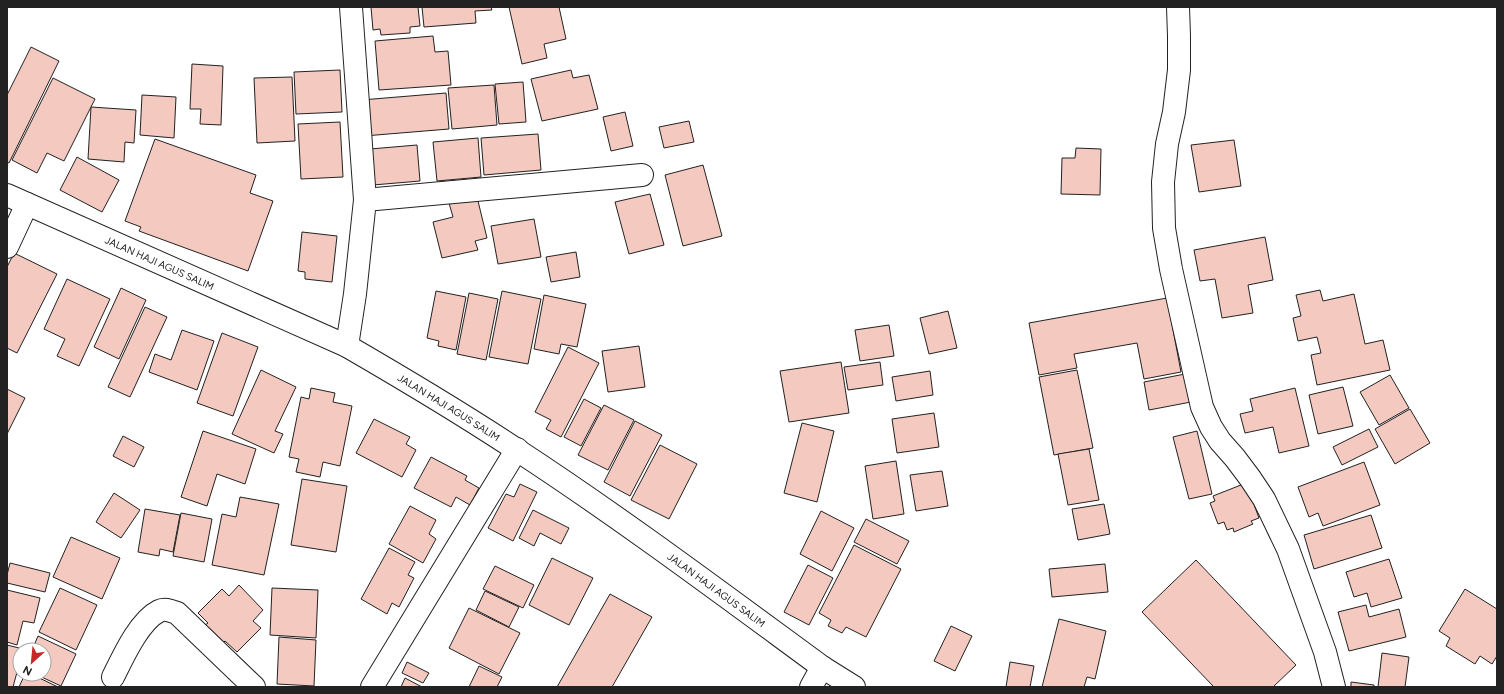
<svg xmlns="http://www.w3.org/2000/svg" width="1504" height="694" viewBox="0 0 1504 694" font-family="Figtree,sans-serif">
  <rect width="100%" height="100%" fill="#fff"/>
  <!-- building -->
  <g fill="#f3c9c0" stroke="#222">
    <polygon points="371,7 418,7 420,26 410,27 410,33 381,35 380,29 373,30"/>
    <polygon points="422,7 491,7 492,10 475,11 476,23 424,27"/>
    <polygon points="509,7 559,7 566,39 544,44 547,58 522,64"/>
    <polygon points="433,36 435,52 448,51 451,85 379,90 375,41"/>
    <polygon points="31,47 59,61 9,163 7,162 7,95"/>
    <polygon points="192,64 223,66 221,125 200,124 201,109 190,109"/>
    <polygon points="340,70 342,112 296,114 294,72"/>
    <polygon points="571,70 573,78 589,75 598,109 542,121 531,79"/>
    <polygon points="292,77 295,141 257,143 254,78"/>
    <polygon points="53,78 95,99 64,161 47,153 37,173 12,160"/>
    <polygon points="523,82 526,122 499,124 495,84"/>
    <polygon points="494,85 497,125 452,129 448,88"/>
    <polygon points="446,93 449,129 364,136 361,100"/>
    <polygon points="142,95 176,97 174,138 140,135"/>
    <polygon points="91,107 136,110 134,143 125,142 124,162 88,159"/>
    <polygon points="625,112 633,146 611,151 603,117"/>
    <polygon points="689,121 694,142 664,148 659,127"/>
    <polygon points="340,122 343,177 301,179 298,124"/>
    <polygon points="538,134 541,170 484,175 481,138"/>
    <polygon points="478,138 481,177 437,181 433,142"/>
    <polygon points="155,139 256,175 250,193 273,201 248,271 139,231 141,227 125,221"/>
    <polygon points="1234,140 1241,186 1199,192 1191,145"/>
    <polygon points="417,145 420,181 373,185 370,149"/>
    <polygon points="1076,148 1101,149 1100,195 1061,194 1062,158 1075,158"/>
    <polygon points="77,157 119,180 102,212 60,190"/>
    <polygon points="703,165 722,236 683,246 665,175"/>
    <polygon points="650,194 664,245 629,254 615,202"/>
    <polygon points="477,197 487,238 475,241 478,250 442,258 433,222 453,217 449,203"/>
    <polygon points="534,219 541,257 498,264 491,226"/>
    <polygon points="302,232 337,236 332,282 305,279 305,272 298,271"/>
    <polygon points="1265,237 1273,280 1248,285 1253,313 1222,318 1215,279 1200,281 1194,250"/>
    <polygon points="576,252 580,277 551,282 546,257"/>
    <polygon points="14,253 57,274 17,353 7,348 7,267"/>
    <polygon points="67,279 110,299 79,366 57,356 65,339 44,329"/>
    <polygon points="121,288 146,300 119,359 94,347"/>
    <polygon points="1320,290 1323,301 1354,294 1365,344 1383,340 1390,370 1317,385 1311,355 1321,353 1317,337 1298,341 1293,318 1301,316 1296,295"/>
    <polygon points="436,291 466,297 456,350 438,346 439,341 427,338"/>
    <polygon points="502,291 541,299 528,364 489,357"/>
    <polygon points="469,293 498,299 486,360 457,354"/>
    <polygon points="544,295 586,304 577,347 561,344 559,354 534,349"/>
    <polygon points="1167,298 1181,372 1144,379 1137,343 1074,354 1077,368 1039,375 1029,323"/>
    <polygon points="145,307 167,317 130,397 108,387"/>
    <polygon points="948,311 957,348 929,354 920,318"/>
    <polygon points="889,325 894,356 860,361 855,330"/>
    <polygon points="182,330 214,341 197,390 149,372 155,354 171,360"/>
    <polygon points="222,333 258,347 233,416 197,403"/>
    <polygon points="639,346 645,387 608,392 602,351"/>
    <polygon points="568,347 599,363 561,437 546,429 551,420 535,412"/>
    <polygon points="841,362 849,413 789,422 780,371"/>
    <polygon points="880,362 883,385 848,390 844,367"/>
    <polygon points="261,370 296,387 275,431 283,434 274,453 232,434"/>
    <polygon points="1077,370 1093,448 1054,455 1039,377"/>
    <polygon points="930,371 933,395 896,401 892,377"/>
    <polygon points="1185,374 1191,402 1149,410 1144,382"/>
    <polygon points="1390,375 1409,408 1379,425 1360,392"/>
    <polygon points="1343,387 1353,426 1318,434 1309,395"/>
    <polygon points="311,388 335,393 333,402 352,406 340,466 323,462 320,477 296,472 299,459 289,457 301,397 309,399"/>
    <polygon points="1295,388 1309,446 1279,453 1273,427 1245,433 1240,414 1253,411 1250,399"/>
    <polygon points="7,389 25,398 7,434"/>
    <polygon points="584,399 601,408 581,446 564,437"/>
    <polygon points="604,405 634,420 608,470 578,455"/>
    <polygon points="1410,409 1430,443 1395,464 1375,429"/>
    <polygon points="934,413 939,447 897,453 892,419"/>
    <polygon points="374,419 410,437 406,444 416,450 402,477 356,453"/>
    <polygon points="635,421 662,435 630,496 604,482"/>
    <polygon points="802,423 834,431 817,502 784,493"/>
    <polygon points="1369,429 1378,447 1342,465 1333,447"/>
    <polygon points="203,431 256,449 245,484 217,474 207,506 181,497"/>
    <polygon points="1197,431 1212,494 1189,499 1173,437"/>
    <polygon points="123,436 144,447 134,467 113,456"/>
    <polygon points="660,445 697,464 669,519 631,500"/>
    <polygon points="1089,449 1099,500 1068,505 1058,454"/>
    <polygon points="431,457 467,476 465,480 479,488 470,505 456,497 451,507 414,488"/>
    <polygon points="896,461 904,514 873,519 865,466"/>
    <polygon points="1364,462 1380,505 1323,526 1318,513 1309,517 1298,487"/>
    <polygon points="942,471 948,506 916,511 910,475"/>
    <polygon points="302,479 347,486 336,552 291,545"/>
    <polygon points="1246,483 1259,518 1251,521 1253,524 1234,532 1233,528 1227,530 1224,522 1218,524 1210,503 1215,501 1213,496"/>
    <polygon points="520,484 537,492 513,541 488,528 506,494 514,497"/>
    <polygon points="114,493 140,510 121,538 96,522"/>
    <polygon points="240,497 279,504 264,575 212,565 222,514 236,517"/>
    <polygon points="1104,504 1110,534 1078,540 1072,509"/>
    <polygon points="410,506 436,520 429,534 436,539 423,563 389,544"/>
    <polygon points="145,509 180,515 173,552 160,549 159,556 138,552"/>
    <polygon points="533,510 569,528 561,544 540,533 534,546 519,538"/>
    <polygon points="821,511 854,528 832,571 800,554"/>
    <polygon points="181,513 212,519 204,562 173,556"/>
    <polygon points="1371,515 1382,548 1314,569 1304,535"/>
    <polygon points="866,519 909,541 897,564 854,542"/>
    <polygon points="71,537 120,558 102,599 53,577"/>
    <polygon points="854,545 901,569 866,637 846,627 842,633 828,626 831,620 819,613"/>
    <polygon points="389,548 415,562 408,575 414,578 399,607 392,603 387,614 361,599"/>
    <polygon points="552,558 593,578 569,625 529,605"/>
    <polygon points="1389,559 1402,598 1371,607 1367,593 1354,597 1346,572"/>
    <polygon points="1196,560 1296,665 1273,687 1214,687 1142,612"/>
    <polygon points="10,563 50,573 45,592 7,583 7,575"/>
    <polygon points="1105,564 1108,592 1052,597 1049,569"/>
    <polygon points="808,565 833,578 809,625 784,612"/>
    <polygon points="495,566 534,585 523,608 483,589"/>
    <polygon points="239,585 263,610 253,621 261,628 237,652 225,641 219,647 201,628 208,623 198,613 222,589 229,596"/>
    <polygon points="60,588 97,605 76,650 39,632"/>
    <polygon points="272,588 318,590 316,638 270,635"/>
    <polygon points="1465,589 1497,609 1497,656 1492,664 1480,656 1475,664 1446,646 1450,638 1439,631"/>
    <polygon points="7,590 40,598 34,623 23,621 17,645 7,642"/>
    <polygon points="485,591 519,607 509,627 476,610"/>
    <polygon points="610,594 652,617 612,687 557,687"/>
    <polygon points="1366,605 1369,617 1399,609 1406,637 1349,651 1338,612"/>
    <polygon points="469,608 520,633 499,674 449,648"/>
    <polygon points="1059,619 1106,631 1095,679 1087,677 1084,687 1042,687"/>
    <polygon points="951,626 972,636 955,671 934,661"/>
    <polygon points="38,636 76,654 61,686 35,674 44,674 44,650 32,650"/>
    <polygon points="279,637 316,640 314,686 277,684"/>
    <polygon points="7,645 23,649 20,650 20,661 13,687 7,687"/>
    <polygon points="1382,653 1409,657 1405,687 1378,687"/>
    <polygon points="407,662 429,673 423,683 402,673"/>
    <polygon points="1010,662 1034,666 1030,687 1006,687"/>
    <polygon points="479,666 502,677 497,687 469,687"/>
    <polygon points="25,674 31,674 58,687 19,687"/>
    <polygon points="405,678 422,687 401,687"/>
    <polygon points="1351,682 1374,685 1374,687 1351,687"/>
  </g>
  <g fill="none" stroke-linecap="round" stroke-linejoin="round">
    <defs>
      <g id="minor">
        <polyline points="1178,7 1179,36 1179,70 1174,112 1167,144 1163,182 1164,228 1171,269 1197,385 1202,407 1211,427 1220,441 1235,458 1250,478 1264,499 1288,549 1325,652 1334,687"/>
        <polyline points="365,200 642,175"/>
        <polyline points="7,247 27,204"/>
        <polyline points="347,346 355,294 365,200 351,7"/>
        <path d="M113 677C123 657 139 621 159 611 165 608 171 611 177 613L254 687"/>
        <polyline points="372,687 517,449"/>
        <polyline points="811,687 822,667"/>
      </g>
      <g id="major">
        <path id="s1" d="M7 195 347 346C404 379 461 413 517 450 621 518 721 593 822 667L854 687"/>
      </g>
    </defs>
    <!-- minor casing -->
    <use href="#minor" stroke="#222" stroke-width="24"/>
    <!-- major casing -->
    <use href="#major" stroke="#222" stroke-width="24"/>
    <!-- minor -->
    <use href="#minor" stroke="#fff" stroke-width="22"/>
    <!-- major -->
    <use href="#major" stroke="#fff" stroke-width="22"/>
  </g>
  <g text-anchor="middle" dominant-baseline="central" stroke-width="3" stroke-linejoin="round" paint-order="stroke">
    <!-- street labels -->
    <g font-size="10" fill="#222" stroke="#fff">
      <text stroke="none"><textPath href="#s1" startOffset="167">JALAN HAJI AGUS SALIM</textPath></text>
      <text stroke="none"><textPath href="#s1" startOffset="491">JALAN HAJI AGUS SALIM</textPath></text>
      <text stroke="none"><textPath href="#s1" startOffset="815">JALAN HAJI AGUS SALIM</textPath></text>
    </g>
  </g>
  <!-- border -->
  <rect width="1504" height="694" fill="none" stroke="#222222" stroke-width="16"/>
  <!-- north arrow -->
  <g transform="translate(32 662) rotate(207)"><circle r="19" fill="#ffffff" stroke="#a7a7a7"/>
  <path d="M0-3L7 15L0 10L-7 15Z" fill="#c62828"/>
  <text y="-6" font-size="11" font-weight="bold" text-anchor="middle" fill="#222222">N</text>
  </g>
</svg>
